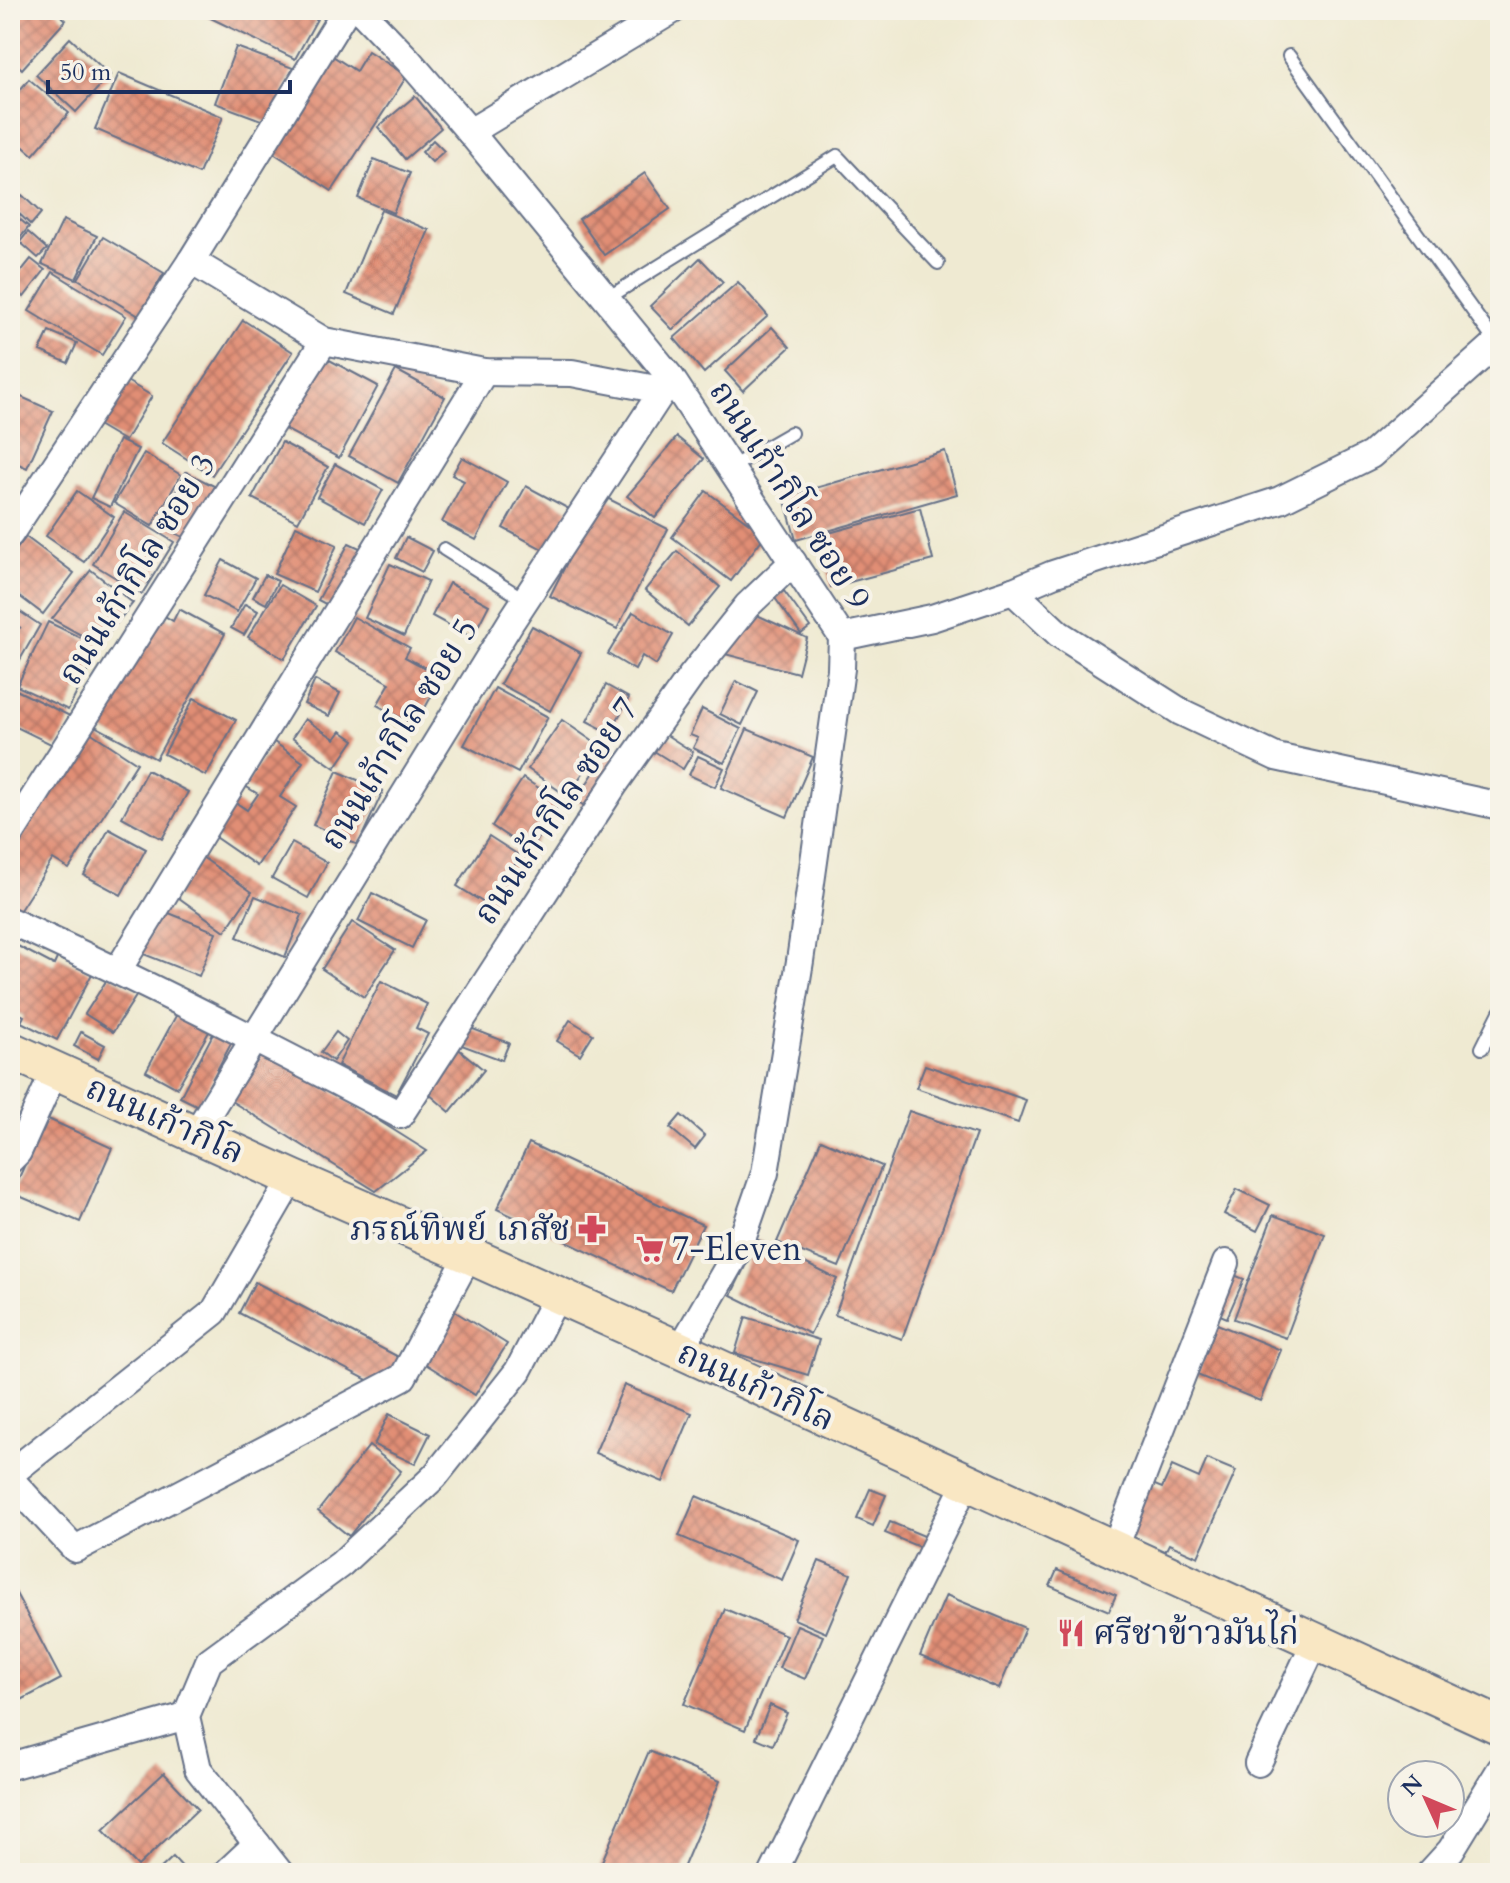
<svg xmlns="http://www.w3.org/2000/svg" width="1510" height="1883" viewBox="0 0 1510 1883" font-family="Cardo,'Noto Serif Thai',serif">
  <defs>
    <pattern id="building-cross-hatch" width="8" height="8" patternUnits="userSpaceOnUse" patternTransform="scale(2)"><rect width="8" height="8" fill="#e18e75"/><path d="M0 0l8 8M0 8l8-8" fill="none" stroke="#b67463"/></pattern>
  </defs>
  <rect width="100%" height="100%" fill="#f7f3e8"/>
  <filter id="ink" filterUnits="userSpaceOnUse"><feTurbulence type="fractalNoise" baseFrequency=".0125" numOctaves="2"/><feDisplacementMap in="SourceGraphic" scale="16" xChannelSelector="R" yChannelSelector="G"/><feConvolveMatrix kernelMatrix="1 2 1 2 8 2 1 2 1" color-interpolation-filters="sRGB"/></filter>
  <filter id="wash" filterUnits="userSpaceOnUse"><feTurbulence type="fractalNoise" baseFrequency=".006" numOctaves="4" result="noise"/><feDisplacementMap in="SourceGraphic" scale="32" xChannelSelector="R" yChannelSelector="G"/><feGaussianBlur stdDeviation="1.8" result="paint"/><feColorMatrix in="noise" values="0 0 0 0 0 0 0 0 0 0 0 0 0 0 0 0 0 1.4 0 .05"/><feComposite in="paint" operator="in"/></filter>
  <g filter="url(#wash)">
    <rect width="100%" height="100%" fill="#efead2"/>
    <g id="blocks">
      <!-- building -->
      <g fill="url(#building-cross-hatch)">
        <polygon points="10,10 55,10 66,20 22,69 10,58"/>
        <polygon points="194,10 322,10 295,59"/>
        <polygon points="70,38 110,75 76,112 36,75"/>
        <polygon points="236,47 293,68 272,124 215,103"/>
        <polygon points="368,51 407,76 332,191 269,150 331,55 356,71"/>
        <polygon points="119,73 223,117 199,174 95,129"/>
        <polygon points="29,79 69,113 33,155 10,135 10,102"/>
        <polygon points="415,96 441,128 405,159 378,127"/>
        <polygon points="433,140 444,151 432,162 422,152"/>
        <polygon points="374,159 410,173 393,213 358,198"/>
        <polygon points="645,173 670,209 604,255 579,219"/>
        <polygon points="22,195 41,213 31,225 11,206"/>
        <polygon points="381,210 429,230 394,314 346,294"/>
        <polygon points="10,211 29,227 10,250"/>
        <polygon points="63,220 97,236 76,279 42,264"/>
        <polygon points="28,232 47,249 38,258 20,242"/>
        <polygon points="103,237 164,273 139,316 78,279"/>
        <polygon points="700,258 723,282 673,330 650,306"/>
        <polygon points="31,259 45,270 24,297 10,285"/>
        <polygon points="53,272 74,285 73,286 74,285 126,316 102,355 29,311"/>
        <polygon points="738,282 768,316 704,373 674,338"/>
        <polygon points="243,320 293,352 212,475 162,443"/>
        <polygon points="772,327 790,347 743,391 725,371"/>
        <polygon points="49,331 77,343 68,363 40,351"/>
        <polygon points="322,356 378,386 339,458 283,428"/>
        <polygon points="396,370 445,397 398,483 349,456"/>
        <polygon points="125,380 152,396 125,441 98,425"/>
        <polygon points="10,392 53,411 27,468 10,460"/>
        <polygon points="677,437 704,459 655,518 627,496"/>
        <polygon points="119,440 138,449 110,507 91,498"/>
        <polygon points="282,442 328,467 298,522 252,498"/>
        <polygon points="945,451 957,494 796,540 784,497"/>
        <polygon points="144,453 181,475 152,526 114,503"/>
        <polygon points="462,457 507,482 476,540 442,522 464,481 452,475"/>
        <polygon points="335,464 383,490 365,523 317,497"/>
        <polygon points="186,472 220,489 193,542 159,525"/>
        <polygon points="526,486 569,509 546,551 503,528"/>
        <polygon points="77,491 114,517 84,562 46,536"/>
        <polygon points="706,491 765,535 731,581 672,537"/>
        <polygon points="601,495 668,529 617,629 550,596"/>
        <polygon points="920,508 933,560 831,587 818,536"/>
        <polygon points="124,512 174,542 142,594 93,564"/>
        <polygon points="296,526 337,545 315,592 274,574"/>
        <polygon points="26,537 74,573 43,614 10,589 10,558"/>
        <polygon points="406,537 433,551 422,572 396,558"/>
        <polygon points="349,543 366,551 335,609 318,600"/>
        <polygon points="677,551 720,587 688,626 645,590"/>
        <polygon points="223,560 256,578 237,612 204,595"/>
        <polygon points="390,564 428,581 404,636 365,618"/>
        <polygon points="91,570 133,603 99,645 52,619"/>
        <polygon points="265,575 278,581 266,604 253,597"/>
        <polygon points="449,583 489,605 472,638 432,616"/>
        <polygon points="280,585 316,606 284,659 248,637"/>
        <polygon points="784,591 810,627 801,634 775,598"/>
        <polygon points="245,604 258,611 244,635 231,628"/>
        <polygon points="16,609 40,625 10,677 10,623 21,628 10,621"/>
        <polygon points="179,609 225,634 156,759 95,726 158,612 173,621"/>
        <polygon points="633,612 673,635 656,665 642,656 635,670 608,654"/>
        <polygon points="757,615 807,638 798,673 721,653"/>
        <polygon points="354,617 410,648 405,657 442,677 415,726 377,705 390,683 335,652"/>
        <polygon points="48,622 100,647 68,710 17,686"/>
        <polygon points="532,626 581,653 550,711 500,684"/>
        <polygon points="315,680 340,693 329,716 304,704"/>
        <polygon points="736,681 758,692 742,725 720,714"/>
        <polygon points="606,685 629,698 610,733 587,721"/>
        <polygon points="10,687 72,717 57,747 10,724"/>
        <polygon points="495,688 548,717 518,773 464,745"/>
        <polygon points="194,698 236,720 206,776 164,754"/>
        <polygon points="702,709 741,729 724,763 693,748 698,738 690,735"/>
        <polygon points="305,719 335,739 341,731 354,740 335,768 292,738"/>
        <polygon points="562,720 601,747 567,796 528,769"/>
        <polygon points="747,729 813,757 787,817 721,788"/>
        <polygon points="87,730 137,763 69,869 53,859 18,913 10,908 10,848"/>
        <polygon points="665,734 693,752 683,769 654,751"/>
        <polygon points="274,742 303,762 280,797 296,807 257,866 209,833 232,800 247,810 258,794 245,786"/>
        <polygon points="608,751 619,760 587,808 576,800"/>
        <polygon points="698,756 724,768 715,787 689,775"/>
        <polygon points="147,770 188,792 162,839 122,817"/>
        <polygon points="337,771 383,791 358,845 313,825"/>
        <polygon points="523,778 561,802 529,851 492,826"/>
        <polygon points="109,829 146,849 121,895 84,875"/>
        <polygon points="489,836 520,856 489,906 457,886"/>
        <polygon points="292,843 327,863 308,898 272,878"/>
        <polygon points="202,857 252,892 225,931 175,895"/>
        <polygon points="372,893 426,920 412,948 358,921"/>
        <polygon points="255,896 302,915 285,957 237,937"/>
        <polygon points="159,909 216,932 199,976 141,953"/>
        <polygon points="352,922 395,950 364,997 322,969"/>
        <polygon points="10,942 54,965 58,956 92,974 57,1040 21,1022 24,1016 10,1009"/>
        <polygon points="110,975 138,993 113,1032 85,1014"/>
        <polygon points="381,981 427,1004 416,1028 428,1034 396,1095 338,1065"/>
        <polygon points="178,1012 210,1030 177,1088 146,1071"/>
        <polygon points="570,1020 593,1034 580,1055 557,1041"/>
        <polygon points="455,1022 509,1043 502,1060 448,1040"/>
        <polygon points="215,1030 233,1040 198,1106 180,1097"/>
        <polygon points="81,1032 105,1045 98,1059 74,1046"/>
        <polygon points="336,1032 347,1041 333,1061 321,1052"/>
        <polygon points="455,1046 484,1070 450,1112 421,1087"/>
        <polygon points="265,1049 427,1151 376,1191 231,1101"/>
        <polygon points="925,1065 1026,1100 1018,1123 916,1088"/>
        <polygon points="909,1111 976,1134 902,1339 835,1315"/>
        <polygon points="681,1115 705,1136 695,1149 670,1128"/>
        <polygon points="46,1118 112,1148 80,1222 12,1193"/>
        <polygon points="821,1140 882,1166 839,1267 777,1242"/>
        <polygon points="529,1143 703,1225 671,1291 497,1209"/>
        <polygon points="1237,1189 1270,1205 1257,1231 1224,1214"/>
        <polygon points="1273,1215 1325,1234 1286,1338 1234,1319"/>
        <polygon points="758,1240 837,1279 810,1334 731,1295"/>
        <polygon points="1229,1273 1244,1279 1227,1318 1213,1312"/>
        <polygon points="255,1282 410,1363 394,1394 239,1313"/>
        <polygon points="438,1301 507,1344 475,1395 405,1351"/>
        <polygon points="746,1317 819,1340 808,1375 735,1353"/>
        <polygon points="1217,1324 1281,1350 1260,1401 1197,1375"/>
        <polygon points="624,1385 692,1413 663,1482 595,1453"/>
        <polygon points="389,1414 430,1434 415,1464 374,1445"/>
        <polygon points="369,1446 401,1471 349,1536 318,1511"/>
        <polygon points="1207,1459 1236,1471 1198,1557 1169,1544 1165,1552 1122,1533 1145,1481 1162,1488 1172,1466 1199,1478"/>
        <polygon points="870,1489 886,1495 873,1526 857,1519"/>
        <polygon points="696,1496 799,1540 782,1580 679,1536"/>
        <polygon points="890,1522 934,1540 929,1551 885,1533"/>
        <polygon points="819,1561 851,1574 826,1633 794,1619"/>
        <polygon points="1057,1570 1116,1595 1109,1611 1050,1586"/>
        <polygon points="10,1582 61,1679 10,1706"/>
        <polygon points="946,1595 1025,1628 999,1689 920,1656"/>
        <polygon points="725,1609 786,1635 745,1730 684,1704"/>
        <polygon points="797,1625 823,1636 805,1679 779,1668"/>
        <polygon points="770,1705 787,1713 773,1745 756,1738"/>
        <polygon points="649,1751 720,1781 681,1873 597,1873"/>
        <polygon points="164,1773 198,1809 138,1866 103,1830"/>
        <polygon points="173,1857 188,1873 156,1873"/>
      </g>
    </g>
  </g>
  <g filter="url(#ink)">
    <use href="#blocks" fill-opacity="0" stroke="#657087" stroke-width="2"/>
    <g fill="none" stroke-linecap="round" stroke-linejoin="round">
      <defs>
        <g id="lane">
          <polyline points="1289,56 1496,343"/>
          <polyline points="606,299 837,156 938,263"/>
          <polyline points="730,468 791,433"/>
          <polyline points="444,549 525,600"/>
          <polyline points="1482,1048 1500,1012"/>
        </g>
        <g id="street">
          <polyline points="360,10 408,60 470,132 671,378 842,637 841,669 800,961 765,1173 739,1248 680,1350"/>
          <polyline points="470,132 673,10"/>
          <polyline points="191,261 324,341 484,372 572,373 661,390"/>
          <polyline points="10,534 191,261 346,10"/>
          <polyline points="1013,591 1059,634 1181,712 1276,757 1500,806"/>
          <polyline points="842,637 932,618 1013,591 1053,574 1280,500 1371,455 1500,340"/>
          <polyline points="10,835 324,341"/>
          <path d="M10 921C143 981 271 1047 400 1115L614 785 692 675 747 606 793 562"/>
          <polyline points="118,970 484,372"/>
          <polyline points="196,1133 512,620 671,378"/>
          <polyline points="10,1160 18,1152 55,1070"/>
          <polyline points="10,1474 214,1312 292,1178"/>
          <polyline points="10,1479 75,1549 403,1377 469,1255"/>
          <polyline points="1114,1550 1226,1263"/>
          <polyline points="1258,1763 1315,1642"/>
          <polyline points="10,1766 186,1716"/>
          <polyline points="226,1873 257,1844"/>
          <polyline points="280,1873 198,1769 186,1716 209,1661 341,1564 435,1476 518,1371 557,1296"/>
          <polyline points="773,1873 966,1483"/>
          <polyline points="1430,1873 1451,1850 1500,1770"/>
        </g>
        <polyline id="secondary" points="10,1050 292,1178 469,1255 680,1350 1500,1726"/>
      </defs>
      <!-- lane casing -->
      <use href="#lane" stroke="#657087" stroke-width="16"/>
      <!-- street casing -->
      <use href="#street" stroke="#657087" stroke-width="30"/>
      <!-- secondary casing -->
      <use href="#secondary" stroke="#657087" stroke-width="40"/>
      <!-- lane -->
      <use href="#lane" stroke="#fff" stroke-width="12"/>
      <!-- street -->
      <use href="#street" stroke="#fff" stroke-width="26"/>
      <!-- secondary -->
      <use href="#secondary" stroke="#f9e7c3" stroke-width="36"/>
    </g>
  </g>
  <!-- icons -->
  <defs>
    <symbol id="pharmacy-bare" viewBox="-9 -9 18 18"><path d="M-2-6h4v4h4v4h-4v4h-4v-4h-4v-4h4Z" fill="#d1495b" stroke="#f7f3e8" stroke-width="2.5" paint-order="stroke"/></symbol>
    <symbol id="supermarket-bare" viewBox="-9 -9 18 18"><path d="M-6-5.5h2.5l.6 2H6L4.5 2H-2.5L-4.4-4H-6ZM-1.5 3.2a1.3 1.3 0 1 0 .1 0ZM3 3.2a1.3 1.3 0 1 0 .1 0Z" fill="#d1495b" stroke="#f7f3e8" stroke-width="2.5" paint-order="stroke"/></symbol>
    <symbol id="restaurant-bare" viewBox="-9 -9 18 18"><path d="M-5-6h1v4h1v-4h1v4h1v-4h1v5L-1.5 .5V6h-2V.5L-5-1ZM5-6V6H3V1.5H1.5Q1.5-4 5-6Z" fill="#d1495b" stroke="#f7f3e8" stroke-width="2.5" paint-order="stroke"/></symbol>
  </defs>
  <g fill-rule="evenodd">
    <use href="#pharmacy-bare" x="572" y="1209" width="40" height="40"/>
    <use href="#supermarket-bare" x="630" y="1229" width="40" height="40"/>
    <use href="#restaurant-bare" x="1051" y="1613" width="40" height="40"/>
  </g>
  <g text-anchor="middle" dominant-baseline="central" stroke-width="8" stroke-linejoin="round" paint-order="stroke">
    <!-- street labels -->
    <g font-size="34" fill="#1b2f5e" stroke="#f7f3e8">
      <text transform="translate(790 495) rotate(57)">ถนนเก้ากิโล ซอย 9</text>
      <text transform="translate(137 569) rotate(-58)">ถนนเก้ากิโล ซอย 3</text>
      <text transform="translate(399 734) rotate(-58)">ถนนเก้ากิโล ซอย 5</text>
      <text transform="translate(556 811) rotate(-56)">ถนนเก้ากิโล ซอย 7</text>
      <text transform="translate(165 1120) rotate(24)">ถนนเก้ากิโล</text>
      <text transform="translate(756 1386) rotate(25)">ถนนเก้ากิโล</text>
    </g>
    <!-- poi labels -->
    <g font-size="34" fill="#1b2f5e" stroke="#f7f3e8" text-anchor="start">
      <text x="570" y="1229" text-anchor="end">ภรณ์ทิพย์ เภสัช</text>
      <text x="672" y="1249">7-Eleven</text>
      <text x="1093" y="1633">ศรีชาข้าวมันไก่</text>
    </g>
  </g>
  <!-- margin -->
  <rect width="1510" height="1883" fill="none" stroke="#f7f3e8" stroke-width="40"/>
  <!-- north arrow -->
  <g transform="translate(1426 1799) rotate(314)"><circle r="38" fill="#f7f3e8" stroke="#9fa5b1" stroke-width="2"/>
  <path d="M0-6L14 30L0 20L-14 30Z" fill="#d1495b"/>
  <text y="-12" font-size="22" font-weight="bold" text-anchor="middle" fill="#1b2f5e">N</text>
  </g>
  <!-- scale -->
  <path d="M48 80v12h242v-12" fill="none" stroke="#1b2f5e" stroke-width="4"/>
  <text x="60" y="80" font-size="24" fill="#1b2f5e" stroke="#f7f3e8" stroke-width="6" paint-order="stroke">50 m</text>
</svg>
